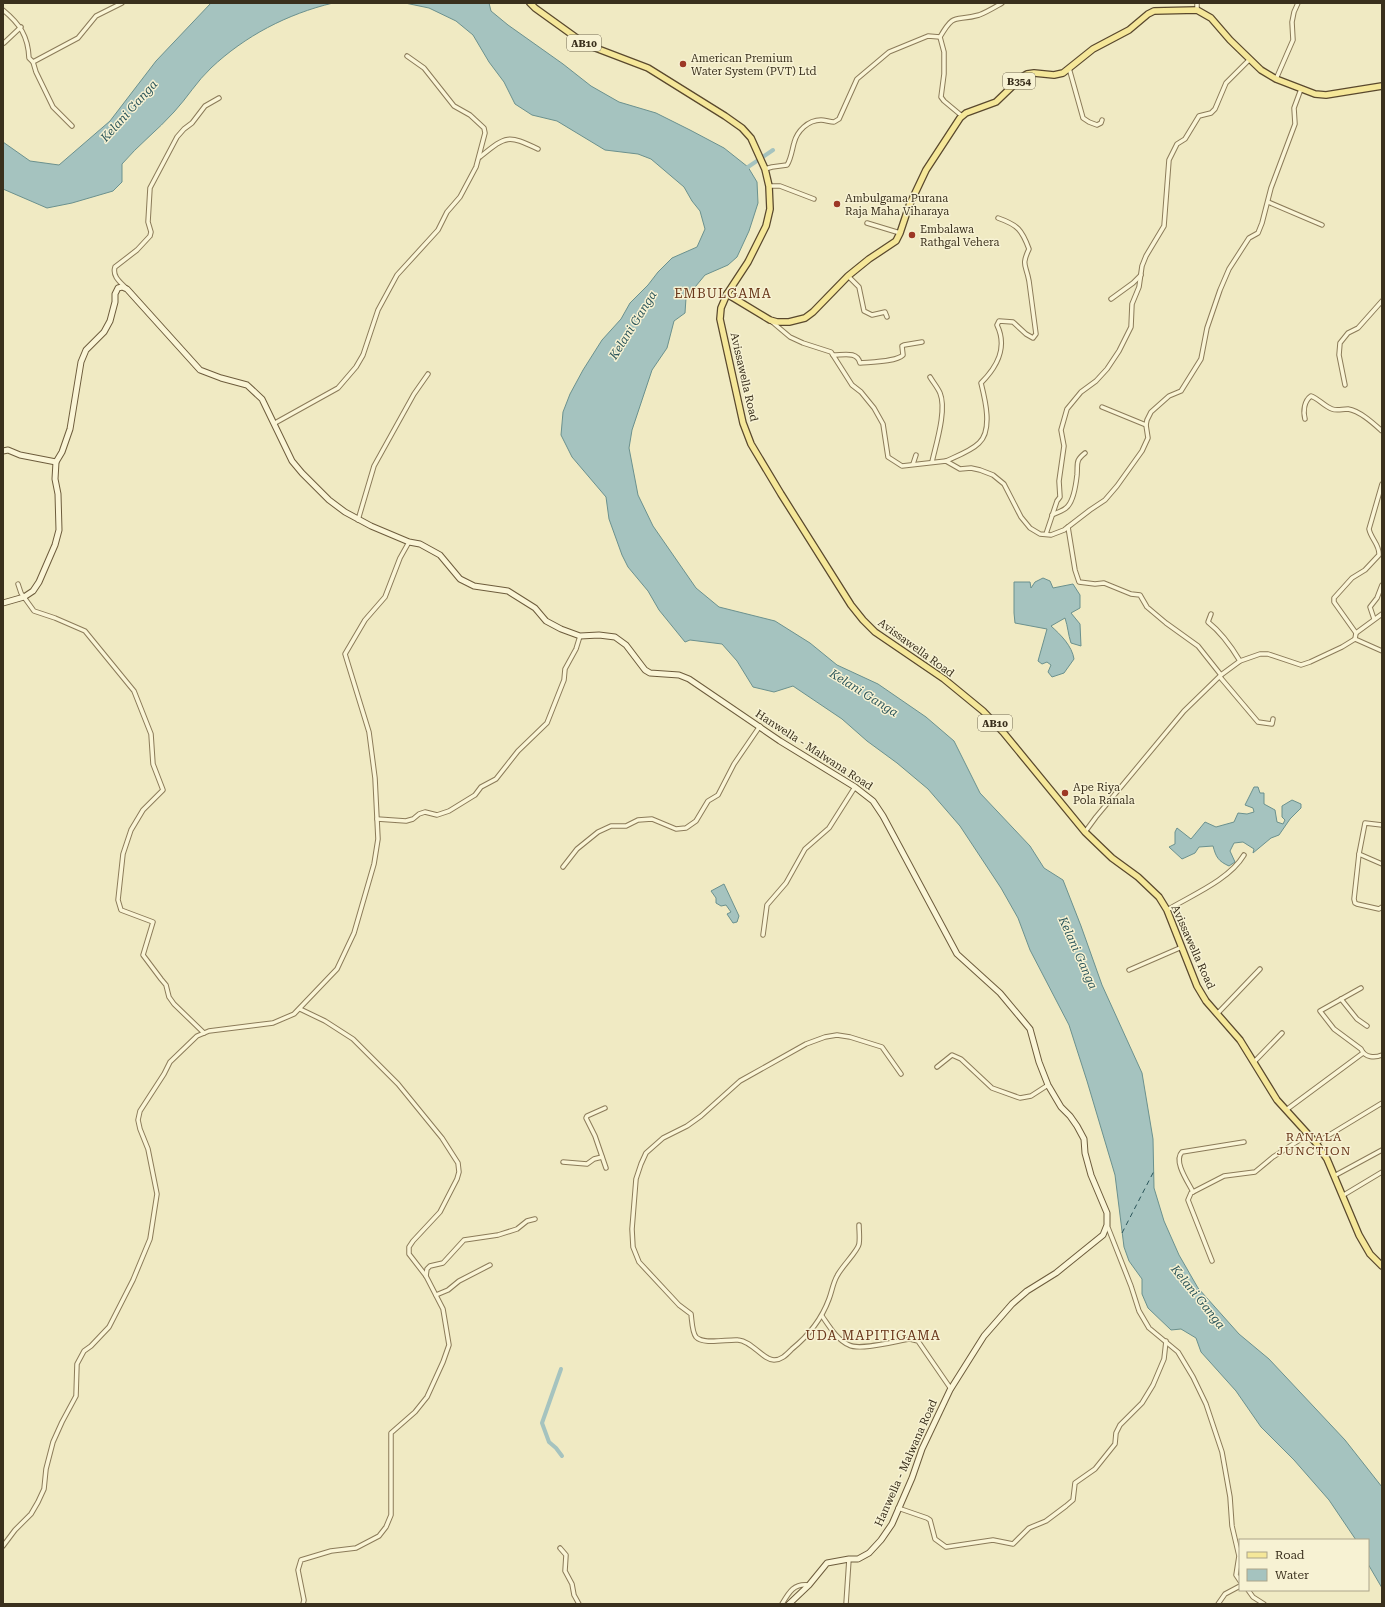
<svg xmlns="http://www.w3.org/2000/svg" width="1385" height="1607" viewBox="0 0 1385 1607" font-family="'Roboto Serif',serif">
  <rect width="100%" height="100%" fill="#f0eac3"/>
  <!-- water -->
  <g fill="#a5c3bf" stroke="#6b918e">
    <path d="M211 3H333C287 14 245 36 211 68 197 81 187 98 174 112 158 130 138 145 122 164V182L113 191 72 203 47 208 3 189V142L30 161 59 165 110 121 156 61Z"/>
    <polygon points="405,3 489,3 491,11 508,25 563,64 591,86 619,102 656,113 690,130 724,148 748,167 757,182 758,203 749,231 737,257 728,265 705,275 686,298 685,313 674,321 667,348 652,370 632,430 629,448 638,495 653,526 696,588 719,607 775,621 810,643 837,665 878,684 926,717 954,741 980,793 1030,846 1044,868 1063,880 1081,926 1102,985 1142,1073 1153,1139 1154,1188 1164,1221 1179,1255 1198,1288 1239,1334 1269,1359 1345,1440 1382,1487 1382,1588 1368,1564 1368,1540 1356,1540 1329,1500 1294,1460 1261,1427 1236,1391 1201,1352 1196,1338 1181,1329 1171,1330 1148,1308 1142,1294 1142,1279 1129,1261 1124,1247 1115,1175 1087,1081 1069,1025 1030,950 1018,918 1001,888 960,826 928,789 897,763 867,741 842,719 793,686 774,692 753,687 737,661 722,644 690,640 685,642 659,610 648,591 628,567 622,555 609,519 606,497 572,457 561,435 563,412 570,394 583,370 602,340 621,319 630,303 648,285 658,272 672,258 697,247 705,229 700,211 692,201 684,187 651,159 638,154 605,150 557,121 532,115 515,104 504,82 489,62 473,35 456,21 429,8"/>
    <path d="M1043 578 1050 581 1053 588 1073 584 1080 595V608L1071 613 1080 624 1081 646 1071 643C1068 634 1068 627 1065 618L1051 626C1061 635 1072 646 1074 659L1064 673 1052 677 1048 672 1051 665 1047 662 1042 664 1038 661 1047 629 1015 623 1014 613V582H1030L1031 588 1035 582Z"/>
    <path d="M1254 787H1258L1260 793H1264V804L1275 810 1277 822 1283 824 1285 820 1282 817V806L1292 800 1301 804V808L1290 819 1279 835 1271 838 1253 853 1254 849 1243 842 1234 843 1230 851 1235 862 1229 866C1218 861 1216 857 1213 846L1199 847 1195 853 1182 859 1169 847 1175 844V832L1177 828 1191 839 1205 822 1216 827 1234 822 1238 813 1247 814 1254 812 1253 808 1245 805Z"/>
    <polygon points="724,884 739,916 737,922 733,923 727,914 731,912 726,905 721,906 716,903 716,898 711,891"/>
  </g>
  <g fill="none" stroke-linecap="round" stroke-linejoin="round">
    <!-- canal -->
    <g stroke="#a5c3bf" stroke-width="4">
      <polyline points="748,167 773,150"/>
      <polyline points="561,1369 542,1423 549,1442 556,1448 562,1456"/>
    </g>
    <!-- ferry -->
    <polyline stroke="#2c565b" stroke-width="1" stroke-dasharray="5 4" stroke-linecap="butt" points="1122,1233 1154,1171"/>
    <defs>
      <g id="street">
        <polyline points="1197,3 1197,10"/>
        <path d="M3 10C20 24 28 36 29 58L33 62 36 72 53 107 72 126"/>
        <polyline points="940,37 944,52 944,74 941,97 944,101 962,116"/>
        <polyline points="4,43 21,27"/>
        <polyline points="33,62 78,38 96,16 122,3"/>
        <polyline points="1069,68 1083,118 1089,122 1097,125 1101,123 1102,120"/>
        <polyline points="1276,79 1293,40 1292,22 1294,12 1298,3"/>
        <path d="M480 157C506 136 507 134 538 149"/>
        <path d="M765 169 772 167 787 165C791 159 792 150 794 143 797 131 808 120 821 120 825 120 830 122 834 122L839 119 857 79 889 52 928 36 940 37C955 11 955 22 979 15 987 12 995 7 1002 3"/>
        <polyline points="769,186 780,186 814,199"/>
        <polyline points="1268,202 1322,225"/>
        <polyline points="867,223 900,233"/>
        <polyline points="848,276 859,287 864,311 872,315 885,312 887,317"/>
        <path d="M126 288C120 282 112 276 115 267L137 250 150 236 151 232 148 222 150 188 177 137 184 129 192 123 205 106 219 98"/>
        <polyline points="1111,299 1133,283 1141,275"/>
        <polyline points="771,321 790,337 803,343 831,352 852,385 861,392 874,408 883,424 888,457 902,466 946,461 960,469 971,468 980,470 993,475 1004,484 1021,517 1030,528 1040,534 1051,535 1064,530 1090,510 1105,500 1117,486 1142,451 1148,438 1146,425 1147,420 1151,412 1169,396 1181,391 1201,359 1207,328 1220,290 1229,269 1249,238 1258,233 1262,223 1271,188 1295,124 1294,108 1301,89"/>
        <path d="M833 355C844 355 857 351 860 363 870 362 896 362 903 355L902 346 904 345 922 342"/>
        <path d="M930 377C933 382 938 388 940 393 947 410 936 444 932 462"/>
        <polyline points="1345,385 1339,355 1340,343 1348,333 1358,328 1382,301"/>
        <polyline points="1102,407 1146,425"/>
        <path d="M1305 419C1303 411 1304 401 1311 396 1319 399 1324 406 1332 409 1337 411 1342 409 1348 409 1360 411 1373 423 1382 431"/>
        <polyline points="275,423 338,388 356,367 363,355 378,310 397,275 438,230 447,212 460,197 476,167 485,133 484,128 470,115 454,106 424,68 407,56"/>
        <path d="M946 461C957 456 971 451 979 443 993 430 985 399 981 383 997 367 1008 348 997 325L999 321 1013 322 1026 334 1033 338 1036 334 1029 281C1026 264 1021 266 1029 249 1022 230 1018 225 998 218"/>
        <polyline points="913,464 916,455"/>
        <path d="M1052 515C1058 512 1064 511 1068 506 1074 499 1076 484 1077 475 1078 463 1075 461 1085 453"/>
        <polyline points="358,520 374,466 414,394 428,374"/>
        <polyline points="1068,527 1075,570 1079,582 1095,584 1104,583 1131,594 1140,595 1147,607 1166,623 1198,646 1221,675"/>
        <polyline points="1046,534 1057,501 1060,497 1059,481 1064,446 1061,430 1067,409 1081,392 1096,381 1107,369 1119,351 1131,327 1132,304 1139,287 1142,266 1146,256 1164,226 1169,160 1177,144 1185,139 1199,116 1211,113 1215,109 1226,83 1250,59"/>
        <polyline points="18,584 21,593 34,611 55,618 85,631 134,691 151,734 153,764 163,790 143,810 131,830 123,854 118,900 121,910 153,922 143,955 161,979 166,985 169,997 174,1004 204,1033"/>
        <path d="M1211 614 1208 622C1222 633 1231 646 1240 661"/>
        <polyline points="1374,619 1370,607 1377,598 1382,585"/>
        <polyline points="1356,633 1382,614"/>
        <path d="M1355 639 1356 633 1334 602V598L1352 578 1365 570 1379 555C1380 545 1371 539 1369 529L1382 484"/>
        <polyline points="1220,677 1258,722 1272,724 1273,719"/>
        <polyline points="377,819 406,821 413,819 419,814 425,812 437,815 449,811 475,795 481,787 496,779 518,751 547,723 564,680 565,669 576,649 580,636"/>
        <polyline points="1085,832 1096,817 1184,711 1221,675 1240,661 1260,654 1268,654 1301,665 1310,662 1342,647 1355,639 1382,651"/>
        <polyline points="1359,854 1365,823 1382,825"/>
        <polyline points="1382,864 1359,854 1354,899 1355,903 1357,904 1379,909 1382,907"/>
        <polyline points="563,867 577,849 598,832 611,826 626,826 638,820 652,819 676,829 686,828 696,821 708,801 718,795 734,764 760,726"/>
        <path d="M1167 910C1192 895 1229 880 1244 855"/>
        <polyline points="763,935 767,905 786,883 805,849 829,828 855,787"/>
        <polyline points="1129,970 1182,947"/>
        <path d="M1361 988 1320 1011 1334 1029 1361 1049C1365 1058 1375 1058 1382 1055"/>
        <polyline points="1341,999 1357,1019 1367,1026"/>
        <polyline points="300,1009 325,1021 353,1039 398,1084 442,1138 458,1163 459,1172 457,1179 440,1212 413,1241 409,1247 409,1254 426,1276 443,1309 449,1345 443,1362 427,1397 415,1412 391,1433 391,1515 386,1527 379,1536 356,1548 331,1551 301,1560 298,1570 304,1600 303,1604"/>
        <polyline points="1217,1014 1260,969"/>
        <polyline points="1254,1062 1282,1033"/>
        <polyline points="937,1067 952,1055 961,1059 992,1088 1020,1098 1031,1096 1048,1085"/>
        <polyline points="605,1108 587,1116 586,1118 595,1136 606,1168"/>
        <polyline points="1286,1110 1363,1053"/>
        <polyline points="1316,1143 1382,1103"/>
        <polyline points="563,1162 587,1164 594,1159 602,1157"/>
        <polyline points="1334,1176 1382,1150"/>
        <path d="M1193 1192C1188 1182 1173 1161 1182 1152L1244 1142"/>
        <polyline points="1342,1196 1382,1172"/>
        <path d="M859 1225C859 1231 860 1238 859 1244 858 1251 842 1266 837 1276 833 1283 832 1291 829 1299 822 1318 808 1336 792 1349 787 1354 782 1360 774 1360 763 1360 752 1341 738 1340 728 1339 703 1345 696 1337 692 1332 692 1321 691 1314L679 1305 639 1262 633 1247 632 1229 636 1179 641 1164 646 1153 663 1138 687 1126 701 1116 740 1081 806 1044 825 1037 837 1035 850 1037 882 1047 901 1074"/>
        <polyline points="1107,1225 1131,1286 1139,1311 1149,1328 1178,1352 1193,1377 1206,1404 1222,1452 1230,1497 1232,1526 1239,1556 1236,1575 1240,1581"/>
        <polyline points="1212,1261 1188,1200 1191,1193 1224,1176 1255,1172 1273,1157 1309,1134"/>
        <polyline points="426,1276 427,1269 430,1266 443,1263 464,1240 498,1235 517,1229 527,1221 535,1219"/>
        <polyline points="436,1295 448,1290 459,1281 490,1265"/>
        <path d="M822 1316C829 1326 837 1340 849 1345 860 1351 896 1341 910 1339L918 1341 951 1389"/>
        <polyline points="898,1508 927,1518 930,1520 935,1539 946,1547 993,1540 1013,1544 1029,1528 1046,1521 1066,1506 1073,1500 1075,1483 1095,1469 1115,1444 1116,1433 1120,1425 1142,1403 1153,1385 1164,1359 1166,1341"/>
        <polyline points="3,1546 15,1530 31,1514 38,1502 44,1489 46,1469 53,1442 62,1422 76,1396 77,1364 84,1351 91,1346 109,1327 133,1280 150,1239 157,1194 148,1149 140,1129 138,1120 140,1111 164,1074 170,1062 197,1036 209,1031 273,1023 294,1014 337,969 354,933 374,864 378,839 375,778 369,732 345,654 365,620 385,597 400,558 409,542"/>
        <polyline points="560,1548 566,1555 565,1571 572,1584 574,1595 579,1604"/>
        <polyline points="1248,1590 1253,1597 1264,1604"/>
        <path d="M782 1604C789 1592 794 1583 809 1585"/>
        <polyline points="846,1604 849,1559"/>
        <polyline points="1218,1604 1225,1594 1240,1586"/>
      </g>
      <g id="secondary">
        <polyline points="3,451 8,450 20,455 56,462"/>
        <polyline points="3,603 24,597 33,591 39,582 55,545 59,530 58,494 55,479 56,462 62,452 70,429 81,362 86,350 104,332 110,321 115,302 115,294 118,288 122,287 127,289 200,370 221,378 247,385 262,399 292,461 302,473 329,500 345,512 371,526 409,542 420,544 440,555 460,579 474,586 508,591 535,608 546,621 561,629 580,636 599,635 615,637 626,645 645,670 650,673 679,675 689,679 780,741 855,787 873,801 883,816 957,954 1000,993 1030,1029 1039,1062 1048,1085 1061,1107 1070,1116 1077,1126 1084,1139 1085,1153 1091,1175 1107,1213 1107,1225 1103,1235 1056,1273 1027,1291 1012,1304 984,1336 950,1390 922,1449 912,1478 892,1524 881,1540 869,1553 858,1559 849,1559 827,1563 809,1585 789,1604"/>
      </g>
      <g id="primary">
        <polyline points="530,3 535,8 585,44 648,68 725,116 742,128 751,138 765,169 769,186 770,209 766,226 748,262 727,294 721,308 720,319 743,423 751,444 781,494 851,605 863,620 875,632 944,679 983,711 1003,732 1085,832 1112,858 1138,877 1159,897 1167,910 1197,986 1206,1001 1240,1040 1277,1100 1316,1143 1327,1159 1359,1235 1370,1254 1382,1266"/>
        <polyline points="727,294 770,320 777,322 789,322 805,318 813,312 848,276 869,259 896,241 900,233 909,206 926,170 960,118 966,113 996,102 1022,77 1027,74 1034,73 1054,75 1063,73 1093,49 1129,30 1148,14 1154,11 1197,10 1211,18 1230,40 1261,70 1276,79 1315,94 1326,95 1382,86"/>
      </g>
    </defs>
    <!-- street casing -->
    <use href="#street" stroke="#8b7b59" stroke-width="5.5"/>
    <!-- secondary casing -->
    <use href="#secondary" stroke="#6d5c3c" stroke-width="7"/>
    <!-- primary casing -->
    <use href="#primary" stroke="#59482d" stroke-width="8"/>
    <!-- street -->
    <use href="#street" stroke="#faf5d6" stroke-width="3.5"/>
    <!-- secondary -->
    <use href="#secondary" stroke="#faf5d6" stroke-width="5"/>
    <!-- primary -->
    <use href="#primary" stroke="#f5e799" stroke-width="5.5"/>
  </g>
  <!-- markers -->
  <g fill="#9d3826" stroke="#f7f2d3" stroke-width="1.5">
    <circle cx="683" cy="64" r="4"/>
    <circle cx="837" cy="204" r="4"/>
    <circle cx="912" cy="235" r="4"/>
    <circle cx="1065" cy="793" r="4"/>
  </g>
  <g text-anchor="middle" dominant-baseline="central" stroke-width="3" stroke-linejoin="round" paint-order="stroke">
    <!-- shield labels -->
    <g fill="#f7f2d3" stroke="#736a54" stroke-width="1">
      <rect x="567" y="35" width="34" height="16" rx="3"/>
      <rect x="1003" y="73" width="32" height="16" rx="3"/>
      <rect x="978" y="715" width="34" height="16" rx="3"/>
    </g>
    <g font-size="10" font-weight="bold" fill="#3a301d">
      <text x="584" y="43">AB10</text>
      <text x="1019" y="81">B354</text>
      <text x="995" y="723">AB10</text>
    </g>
    <!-- poi labels -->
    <g font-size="11" fill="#3a301d" stroke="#f7f2d3" text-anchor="start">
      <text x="691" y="58">American Premium<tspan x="691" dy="13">Water System (PVT) Ltd</tspan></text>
      <text x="845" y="198">Ambulgama Purana<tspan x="845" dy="13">Raja Maha Viharaya</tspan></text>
      <text x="920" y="229">Embalawa<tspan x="920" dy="13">Rathgal Vehera</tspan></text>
      <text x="1073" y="787">Ape Riya<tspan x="1073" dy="13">Pola Ranala</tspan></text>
    </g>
    <!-- street labels -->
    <g font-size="11" fill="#3a301d" stroke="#f7f2d3">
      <text transform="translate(744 377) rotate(77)">Avissawella Road</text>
      <text transform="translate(916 648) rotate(36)">Avissawella Road</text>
      <text transform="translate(814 750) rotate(33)">Hanwella - Malwana Road</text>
      <text transform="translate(1193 947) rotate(66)">Avissawella Road</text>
      <text transform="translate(906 1463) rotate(-66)">Hanwella - Malwana Road</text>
    </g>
    <!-- water labels -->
    <g font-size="12" font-style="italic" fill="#2c565b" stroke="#f7f2d3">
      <text transform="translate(129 111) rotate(-48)">Kelani Ganga</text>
      <text transform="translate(633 325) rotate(-58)">Kelani Ganga</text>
      <text transform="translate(864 693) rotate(32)">Kelani Ganga</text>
      <text transform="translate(1078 953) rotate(66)">Kelani Ganga</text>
      <text transform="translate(1198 1297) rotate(51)">Kelani Ganga</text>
    </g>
    <!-- neighbourhood labels -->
    <g font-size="12" letter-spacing="1" fill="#69371b" stroke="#f7f2d3">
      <text x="1314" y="1137">RANALA<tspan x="1314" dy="14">JUNCTION</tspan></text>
    </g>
    <!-- quarter labels -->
    <g font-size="13" letter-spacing="1" fill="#69371b" stroke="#f7f2d3">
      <text x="723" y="293">EMBULGAMA</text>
      <text x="873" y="1335">UDA MAPITIGAMA</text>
    </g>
  </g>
  <!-- border -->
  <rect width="1385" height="1607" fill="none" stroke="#3a301d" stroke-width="8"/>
  <!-- legend -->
  <rect x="1239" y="1539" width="130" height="52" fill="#f7f2d3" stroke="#aba48a"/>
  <rect x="1247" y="1552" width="20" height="6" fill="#f5e799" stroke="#aba48a"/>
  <text x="1275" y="1559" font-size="12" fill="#3a301d">Road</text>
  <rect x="1247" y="1569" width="20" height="12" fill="#a5c3bf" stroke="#aba48a"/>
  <text x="1275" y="1579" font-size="12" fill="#3a301d">Water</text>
</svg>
